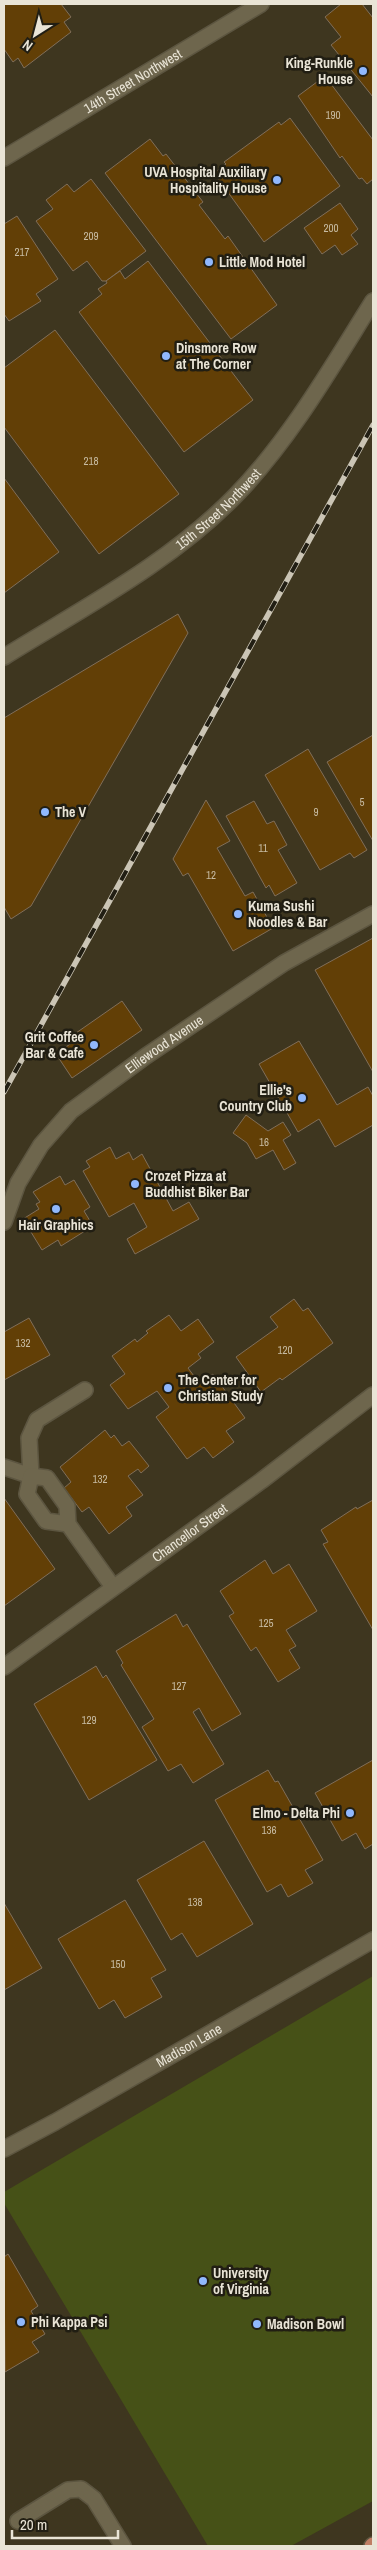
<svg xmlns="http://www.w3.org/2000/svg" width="377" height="2550" viewBox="0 0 377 2550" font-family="'Archivo Narrow',sans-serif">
  <rect width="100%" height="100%" fill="#3e361f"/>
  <!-- green -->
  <polygon fill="#465117" points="373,1976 373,2501 291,2546 208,2546 4,2203 4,2192"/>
  <!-- building -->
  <g fill="#623f06" stroke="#806e59">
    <polygon points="4,4 61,4 71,17 64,22 71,32 24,68 18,58 13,62 4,49"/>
    <polygon points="341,4 362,4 373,18 373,97 331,45 341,37 325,17"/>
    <polygon points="325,76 373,140 373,179 367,184 362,178 359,179 342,156 340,158 298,96"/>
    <polygon points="290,118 340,186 264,242 214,173 226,164 224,162 279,122 281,125"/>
    <polygon points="150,139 163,156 166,154 203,202 199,205 225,239 228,236 277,305 231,339 105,173"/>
    <polygon points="91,179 146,251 106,281 102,281 87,261 73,271 36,221 53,209 46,200 67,184 74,192"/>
    <polygon points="340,203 358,229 351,235 358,244 342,255 335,245 322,254 304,228"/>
    <polygon points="17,216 58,279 36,294 41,301 9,321 4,314 4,224"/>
    <polygon points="148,261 253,400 184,452 79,312 102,294 98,289 107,283 106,281 120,271 125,279"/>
    <polygon points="55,330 179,494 99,554 4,427 4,368"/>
    <polygon points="4,478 59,552 4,593"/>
    <polygon points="178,614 188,633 31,906 11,919 4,907 4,718"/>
    <polygon points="373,735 373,841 327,762"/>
    <polygon points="308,749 367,850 354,858 350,853 320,870 265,775"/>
    <polygon points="206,800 230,841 217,848 245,896 253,892 273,928 233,951 188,873 183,876 173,859"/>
    <polygon points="254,801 267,824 274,821 287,845 278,850 297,883 275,896 269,885 266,888 226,816"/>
    <polygon points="373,938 373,1072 315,970"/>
    <polygon points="122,1001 142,1030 72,1078 56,1054 80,1037 76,1033"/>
    <polygon points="299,1041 337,1105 368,1087 373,1096 373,1125 335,1147 319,1119 298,1132 259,1064"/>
    <polygon points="246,1115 268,1131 283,1122 291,1135 283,1140 296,1163 284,1170 273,1150 256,1159 247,1143 233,1133"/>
    <polygon points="110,1147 116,1159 129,1152 133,1160 142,1154 173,1211 189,1202 199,1219 135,1254 127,1239 147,1227 134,1203 109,1217 83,1171 90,1167 86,1161"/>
    <polygon points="60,1176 65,1185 74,1180 90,1207 84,1211 93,1226 61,1246 58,1240 42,1250 23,1219 39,1209 36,1204 40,1202 33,1192"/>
    <polygon points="294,1299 303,1311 308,1308 333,1343 282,1380 280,1378 261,1392 236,1357 278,1327 270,1317"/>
    <polygon points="169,1315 181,1331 198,1319 214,1342 198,1354 201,1358 188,1368 200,1384 213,1374 245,1418 226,1431 234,1442 213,1458 204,1447 187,1459 156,1417 169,1407 157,1391 128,1409 110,1385 125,1374 112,1356 135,1339 137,1342 148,1333 146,1331"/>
    <polygon points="29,1318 50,1355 4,1380 4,1332"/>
    <polygon points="105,1430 111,1438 114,1435 122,1446 129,1441 149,1466 141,1473 138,1469 128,1476 143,1495 126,1507 132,1516 109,1534 89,1507 82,1512 64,1488 71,1482 60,1467"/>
    <polygon points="4,1498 55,1569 4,1606"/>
    <polygon points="373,1500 373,1630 323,1544 328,1542 321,1530 356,1507 357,1509"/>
    <polygon points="265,1560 273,1574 289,1564 317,1611 286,1630 296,1646 289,1650 300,1668 278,1682 256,1647 251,1651 229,1616 234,1613 220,1591"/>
    <polygon points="176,1614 183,1627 187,1624 241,1714 212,1731 199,1708 193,1712 224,1764 193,1783 181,1764 168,1771 142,1727 154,1719 121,1665 123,1663 116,1651"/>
    <polygon points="96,1666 103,1678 106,1675 157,1760 89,1800 34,1704"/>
    <polygon points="373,1760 373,1844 365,1849 356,1833 342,1841 315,1793"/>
    <polygon points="268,1770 275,1782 278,1781 323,1860 305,1870 313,1883 288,1897 281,1884 267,1892 215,1800"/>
    <polygon points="204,1841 253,1924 197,1957 182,1933 171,1940 137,1880"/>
    <polygon points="125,1900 166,1970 151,1978 162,1997 125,2018 114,2000 99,2009 58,1939"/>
    <polygon points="4,1903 42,1968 4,1990"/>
    <polygon points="8,2254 38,2306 31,2311 45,2334 32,2342 39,2352 5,2372 4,2257"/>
  </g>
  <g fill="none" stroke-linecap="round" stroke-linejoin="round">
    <defs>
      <g id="minor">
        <path id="s1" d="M4 158 261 4"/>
        <path id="s2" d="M4 657C83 608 170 563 236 495 291 438 331 368 373 301"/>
        <path id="s3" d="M4 1222 18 1183 41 1145 71 1111 146 1056 284 963 373 914"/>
        <polyline points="4,1467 31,1476 29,1438 37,1420 85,1390"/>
        <polyline points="68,1524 46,1521 27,1494 31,1476 47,1478 67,1506 68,1524 113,1587"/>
        <path id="s4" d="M4 1667 261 1481 373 1395"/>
        <path id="s5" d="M4 2149 55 2122 373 1940"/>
        <polyline points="18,2521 68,2490 81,2489 94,2499 123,2546"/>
      </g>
      <polyline id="major" points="372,2546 373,2545"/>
    </defs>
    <!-- minor casing -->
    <use href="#minor" stroke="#5c5540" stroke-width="18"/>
    <!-- major casing -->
    <use href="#major" stroke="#5c5540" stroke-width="18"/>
    <!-- minor -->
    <use href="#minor" stroke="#6e664d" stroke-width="15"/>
    <!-- major -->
    <use href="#major" stroke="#bf7e64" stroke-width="15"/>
    <defs>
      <polyline id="rail" points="4,1092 373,425"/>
    </defs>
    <!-- rail casing -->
    <use href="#rail" stroke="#cbc5b5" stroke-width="5.5"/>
    <!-- rail -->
    <use href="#rail" stroke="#211e13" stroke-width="4" stroke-dasharray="11" stroke-linecap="butt"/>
  </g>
  <!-- markers -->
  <g fill="#90b8fd" stroke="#211e13" stroke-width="2">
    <circle cx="363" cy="71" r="5"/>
    <circle cx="277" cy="180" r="5"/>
    <circle cx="209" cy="262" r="5"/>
    <circle cx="166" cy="356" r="5"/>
    <circle cx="45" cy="812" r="5"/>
    <circle cx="238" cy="914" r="5"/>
    <circle cx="94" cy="1045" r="5"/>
    <circle cx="302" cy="1098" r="5"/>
    <circle cx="135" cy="1184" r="5"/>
    <circle cx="56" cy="1209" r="5"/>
    <circle cx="168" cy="1388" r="5"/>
    <circle cx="350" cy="1813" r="5"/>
    <circle cx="203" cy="2281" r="5"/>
    <circle cx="21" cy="2322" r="5"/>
    <circle cx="257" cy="2324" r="5"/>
  </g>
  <g text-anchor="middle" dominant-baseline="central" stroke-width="5" stroke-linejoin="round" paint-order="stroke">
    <!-- number labels -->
    <g font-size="11" fill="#c7bba2">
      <text x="333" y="115">190</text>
      <text x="331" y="228">200</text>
      <text x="91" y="236">209</text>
      <text x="22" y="252">217</text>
      <text x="91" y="461">218</text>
      <text x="362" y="802">5</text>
      <text x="316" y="812">9</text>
      <text x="263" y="848">11</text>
      <text x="211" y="875">12</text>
      <text x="264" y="1142">16</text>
      <text x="23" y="1343">132</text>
      <text x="285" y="1350">120</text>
      <text x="100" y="1479">132</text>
      <text x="266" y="1623">125</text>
      <text x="179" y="1686">127</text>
      <text x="89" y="1720">129</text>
      <text x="269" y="1830">136</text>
      <text x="195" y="1902">138</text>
      <text x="118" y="1964">150</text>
    </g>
    <!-- poi labels -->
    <g font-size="14" font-weight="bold" fill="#e9e4d6" stroke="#211e13" text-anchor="start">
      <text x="353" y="63" text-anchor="end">King-Runkle<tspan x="353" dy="16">House</tspan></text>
      <text x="267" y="172" text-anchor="end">UVA Hospital Auxiliary<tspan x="267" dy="16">Hospitality House</tspan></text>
      <text x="219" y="262">Little Mod Hotel</text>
      <text x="176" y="348">Dinsmore Row<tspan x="176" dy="16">at The Corner</tspan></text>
      <text x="55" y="812">The V</text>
      <text x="248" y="906">Kuma Sushi<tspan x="248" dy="16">Noodles &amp; Bar</tspan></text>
      <text x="84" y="1037" text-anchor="end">Grit Coffee<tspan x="84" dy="16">Bar &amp; Cafe</tspan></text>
      <text x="292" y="1090" text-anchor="end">Ellie's<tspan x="292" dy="16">Country Club</tspan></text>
      <text x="145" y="1176">Crozet Pizza at<tspan x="145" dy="16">Buddhist Biker Bar</tspan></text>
      <text x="56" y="1225" text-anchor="middle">Hair Graphics</text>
      <text x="178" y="1380">The Center for<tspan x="178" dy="16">Christian Study</tspan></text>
      <text x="340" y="1813" text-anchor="end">Elmo - Delta Phi</text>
      <text x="213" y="2273">University<tspan x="213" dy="16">of Virginia</tspan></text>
      <text x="31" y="2322">Phi Kappa Psi</text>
      <text x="267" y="2324">Madison Bowl</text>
    </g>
    <!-- street labels -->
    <g font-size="14" fill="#e9e4d6" stroke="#211e13">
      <text stroke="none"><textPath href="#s1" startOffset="150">14th Street Northwest</textPath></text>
      <text stroke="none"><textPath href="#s2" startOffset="261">15th Street Northwest</textPath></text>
      <text stroke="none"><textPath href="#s3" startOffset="246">Elliewood Avenue</textPath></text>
      <text stroke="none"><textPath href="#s4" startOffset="229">Chancellor Street</textPath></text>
      <text stroke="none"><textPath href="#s5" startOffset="212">Madison Lane</textPath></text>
    </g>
  </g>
  <!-- border -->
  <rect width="377" height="2550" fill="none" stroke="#e9e4d6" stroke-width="10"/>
  <!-- north arrow -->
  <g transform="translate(35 35) rotate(216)" stroke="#211e13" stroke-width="4" paint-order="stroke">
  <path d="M0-4L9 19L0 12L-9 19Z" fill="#e9e4d6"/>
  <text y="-8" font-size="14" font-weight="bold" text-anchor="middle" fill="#e9e4d6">N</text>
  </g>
  <!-- scale -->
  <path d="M12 2530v8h106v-8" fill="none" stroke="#e9e4d6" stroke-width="2.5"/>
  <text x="20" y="2530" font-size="15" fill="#e9e4d6" stroke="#211e13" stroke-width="4" paint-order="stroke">20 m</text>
</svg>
